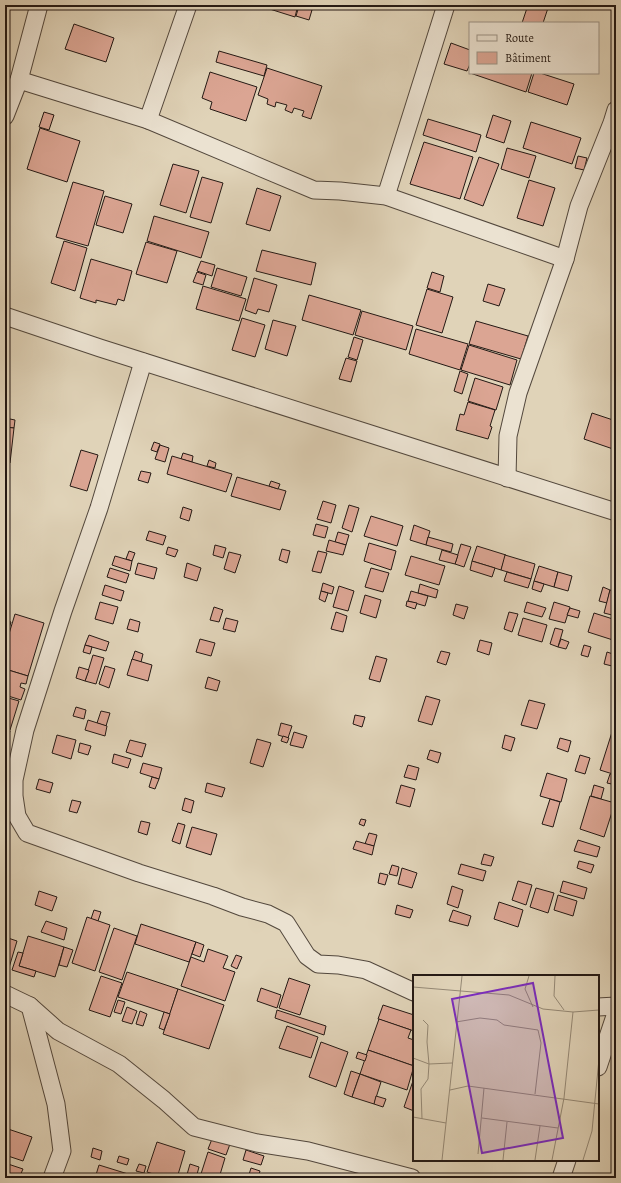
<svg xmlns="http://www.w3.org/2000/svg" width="621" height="1183" viewBox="0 0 621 1183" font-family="Alegreya,serif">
  <rect width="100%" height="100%" fill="#e0d3b8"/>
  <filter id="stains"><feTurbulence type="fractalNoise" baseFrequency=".005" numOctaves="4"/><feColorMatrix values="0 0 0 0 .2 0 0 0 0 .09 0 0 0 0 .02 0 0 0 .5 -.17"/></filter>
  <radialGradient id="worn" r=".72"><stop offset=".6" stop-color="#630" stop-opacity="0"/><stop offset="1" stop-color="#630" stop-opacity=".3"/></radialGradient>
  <!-- building -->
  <g fill="#dba593" stroke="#241914">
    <polygon points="257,5 298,5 295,17"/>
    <polygon points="528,5 549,5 543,23 522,23"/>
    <polygon points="299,6 312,10 309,20 296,16"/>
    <polygon points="74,24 114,38 106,62 65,49"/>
    <polygon points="451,43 470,50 470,64 467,71 444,64"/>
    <polygon points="219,51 267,65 264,76 216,62"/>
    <polygon points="267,68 322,86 311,119 302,116 304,111 294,108 292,113 285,110 287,105 276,102 275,107 267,104 268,99 258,95"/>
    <polygon points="210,72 257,87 246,121 210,109 212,102 202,98"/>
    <polygon points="470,73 532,73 526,92"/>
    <polygon points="534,73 540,73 574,84 567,105 528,92"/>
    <polygon points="44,112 54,115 49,130 39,127"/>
    <polygon points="493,115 511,121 504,143 486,137"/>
    <polygon points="428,119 481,135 476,152 423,135"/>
    <polygon points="531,122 581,138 572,164 523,148"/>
    <polygon points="40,128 80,141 67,182 27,169"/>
    <polygon points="424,142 473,157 460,199 410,184"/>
    <polygon points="507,148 536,156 529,178 501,169"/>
    <polygon points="578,156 587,158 584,170 575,168"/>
    <polygon points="479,157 499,164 483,206 464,199"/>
    <polygon points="173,164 199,171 186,213 160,205"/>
    <polygon points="202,177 223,183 211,223 190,217"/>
    <polygon points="529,180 555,188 543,226 517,218"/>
    <polygon points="73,182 104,191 88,246 56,237"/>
    <polygon points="257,188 281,196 270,231 246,224"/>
    <polygon points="105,196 132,204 123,233 96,225"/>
    <polygon points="154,216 209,232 201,258 147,241"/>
    <polygon points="64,241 87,248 75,291 51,283"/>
    <polygon points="146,242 177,251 167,283 136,274"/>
    <polygon points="262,250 316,263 311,285 256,271"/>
    <polygon points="91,259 132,271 124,301 118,299 116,305 96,300 96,303 80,298"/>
    <polygon points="201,261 215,265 212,276 197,271"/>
    <polygon points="217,268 247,277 241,296 211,287"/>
    <polygon points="197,272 206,275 203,285 193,282"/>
    <polygon points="432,272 444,276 440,292 427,288"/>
    <polygon points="254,278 277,285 269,312 258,309 256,314 245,310"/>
    <polygon points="488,284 505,289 499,306 483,301"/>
    <polygon points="203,286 246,299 239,321 196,309"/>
    <polygon points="427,289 453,297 442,333 416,325"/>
    <polygon points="309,295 361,310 353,335 302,320"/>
    <polygon points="362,311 413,326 406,350 355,335"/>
    <polygon points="242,318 265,325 255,357 232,350"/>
    <polygon points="273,320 296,326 287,356 265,349"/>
    <polygon points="476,321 528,336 521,359 469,344"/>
    <polygon points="416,329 468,344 460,370 409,354"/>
    <polygon points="354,337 363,340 357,360 348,357"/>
    <polygon points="469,345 517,360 510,385 461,370"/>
    <polygon points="346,358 357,361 351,382 339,379"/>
    <polygon points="460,371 468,374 462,394 454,391"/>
    <polygon points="475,378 503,387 496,410 468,401"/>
    <polygon points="468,402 495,410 490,426 492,427 488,439 456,430 460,414 464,415"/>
    <polygon points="592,413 616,421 616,450 584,439"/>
    <polygon points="5,418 15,420 14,428 5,427"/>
    <polygon points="5,427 14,428 10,463 5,462"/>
    <polygon points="154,442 160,444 157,452 151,450"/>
    <polygon points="160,445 169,448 165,462 155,459"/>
    <polygon points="81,450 98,455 87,491 70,486"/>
    <polygon points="183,453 193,456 192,462 181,459"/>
    <polygon points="172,456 232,474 226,492 167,474"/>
    <polygon points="209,460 216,463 215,468 207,466"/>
    <polygon points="141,471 151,473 148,483 138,480"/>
    <polygon points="237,477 286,491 280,510 231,496"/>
    <polygon points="271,481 280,484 278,489 269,486"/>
    <polygon points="323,501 336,505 331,523 317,519"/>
    <polygon points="349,505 359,508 352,532 342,528"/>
    <polygon points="183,507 192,510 189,521 180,518"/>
    <polygon points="371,516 403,526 397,546 364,536"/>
    <polygon points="316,524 328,527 325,538 313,535"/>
    <polygon points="414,525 430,531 426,545 410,540"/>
    <polygon points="149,531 166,536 163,545 146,540"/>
    <polygon points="338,532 349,535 346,545 335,542"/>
    <polygon points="428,537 453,544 451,552 426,545"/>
    <polygon points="329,540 346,545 343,555 326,551"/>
    <polygon points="369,543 396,551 391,570 364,561"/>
    <polygon points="461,544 471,547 464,567 455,564"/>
    <polygon points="215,545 226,548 223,558 213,555"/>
    <polygon points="477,546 506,555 501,570 472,561"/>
    <polygon points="168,547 178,550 175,557 166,554"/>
    <polygon points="282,549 290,551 287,563 279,560"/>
    <polygon points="442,550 458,555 455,564 439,560"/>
    <polygon points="129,551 135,553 132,561 126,559"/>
    <polygon points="318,551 327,553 321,573 312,571"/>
    <polygon points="229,552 241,555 235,573 224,569"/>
    <polygon points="505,555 535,564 531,579 501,570"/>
    <polygon points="115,556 132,561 130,571 112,565"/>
    <polygon points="411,556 445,566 439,585 405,575"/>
    <polygon points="472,561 495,568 492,577 470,570"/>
    <polygon points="138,563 157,568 154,579 135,574"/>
    <polygon points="187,563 201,568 197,581 184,577"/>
    <polygon points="539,566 558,572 554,587 534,581"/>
    <polygon points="110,568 129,574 126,583 107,577"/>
    <polygon points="371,568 389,573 383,592 365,587"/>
    <polygon points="507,572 531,579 528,588 504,581"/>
    <polygon points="558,572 572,576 568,591 554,587"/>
    <polygon points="534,581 544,584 541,592 532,589"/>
    <polygon points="323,583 334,587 332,594 321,591"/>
    <polygon points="420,584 438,590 436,598 418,593"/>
    <polygon points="105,585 124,591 121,601 102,595"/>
    <polygon points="339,586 354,591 348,611 333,607"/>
    <polygon points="603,587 610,590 607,603 599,601"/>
    <polygon points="610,590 616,591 616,616 604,613"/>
    <polygon points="321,591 328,593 325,602 319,599"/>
    <polygon points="411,591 428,596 425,606 408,601"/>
    <polygon points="365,595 381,600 376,618 360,613"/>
    <polygon points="407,601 417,603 415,609 406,606"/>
    <polygon points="100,602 118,607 113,624 95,619"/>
    <polygon points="527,602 546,608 542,617 524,612"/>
    <polygon points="554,602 570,607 565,623 549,619"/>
    <polygon points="456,604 468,607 464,619 453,615"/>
    <polygon points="214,607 223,610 219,622 210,620"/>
    <polygon points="570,608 580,611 578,618 567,615"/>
    <polygon points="336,612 347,616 343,632 331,629"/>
    <polygon points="509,612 518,614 512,632 504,629"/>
    <polygon points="594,613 616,620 616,641 588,632"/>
    <polygon points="15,614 44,623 28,676 5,669 5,647"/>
    <polygon points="226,618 238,621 235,632 223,629"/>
    <polygon points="523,618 547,625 542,642 518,635"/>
    <polygon points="130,619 140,622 138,632 127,629"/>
    <polygon points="5,620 11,622 5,641"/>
    <polygon points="555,628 563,630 558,647 550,644"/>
    <polygon points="89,635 109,642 106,651 85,645"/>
    <polygon points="200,639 215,643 211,656 196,652"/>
    <polygon points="561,639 569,642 566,649 558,647"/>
    <polygon points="480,640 492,643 489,655 477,651"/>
    <polygon points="85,645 92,647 90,654 83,652"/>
    <polygon points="584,645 591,647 588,657 581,655"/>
    <polygon points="135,651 143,654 141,662 132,660"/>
    <polygon points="441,651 450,653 446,665 437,662"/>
    <polygon points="607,652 616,655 616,667 604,664"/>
    <polygon points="93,655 104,658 96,684 85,681"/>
    <polygon points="376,656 387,659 380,682 369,679"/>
    <polygon points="132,659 152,665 148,681 127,675"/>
    <polygon points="105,666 115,669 109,688 99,684"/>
    <polygon points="79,667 89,670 85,681 76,678"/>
    <polygon points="5,669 28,676 26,684 21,683 20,687 25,689 21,700 5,695"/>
    <polygon points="208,677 220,681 217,691 205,688"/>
    <polygon points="426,696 440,700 432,725 418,721"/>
    <polygon points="5,697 19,701 10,730 5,729"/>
    <polygon points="529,700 545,704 537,729 521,725"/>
    <polygon points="76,707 86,710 84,719 73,716"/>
    <polygon points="101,711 110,713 106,726 97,723"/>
    <polygon points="355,715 365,717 362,727 353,724"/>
    <polygon points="88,720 107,726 105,736 85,730"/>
    <polygon points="281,723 292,726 288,738 278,735"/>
    <polygon points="613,729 616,730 616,775 600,770"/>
    <polygon points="5,730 10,731 5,748"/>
    <polygon points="294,732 307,736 303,748 290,745"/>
    <polygon points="57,735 76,740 71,759 52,753"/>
    <polygon points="505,735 515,738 511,751 502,748"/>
    <polygon points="283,736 289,738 287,743 281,741"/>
    <polygon points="560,738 571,741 568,752 557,748"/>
    <polygon points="257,739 271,743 263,767 250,763"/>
    <polygon points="130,740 146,744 142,757 126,752"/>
    <polygon points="80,743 91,746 88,755 78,752"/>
    <polygon points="430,750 441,753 438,763 427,759"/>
    <polygon points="114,754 131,759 128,768 112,763"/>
    <polygon points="580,755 590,758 585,774 575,771"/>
    <polygon points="143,763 162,768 159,779 140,773"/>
    <polygon points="408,765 419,768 416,780 404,777"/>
    <polygon points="547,773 567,779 561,802 540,796"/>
    <polygon points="610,774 616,775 616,785 607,783"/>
    <polygon points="152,777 159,779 155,789 149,787"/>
    <polygon points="39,779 53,783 50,793 36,789"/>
    <polygon points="207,783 225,788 222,797 205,792"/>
    <polygon points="401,785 415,789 410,807 396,803"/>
    <polygon points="594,785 604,788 601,799 591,796"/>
    <polygon points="590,796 615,803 604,837 580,829"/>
    <polygon points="185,798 194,801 191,813 182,810"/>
    <polygon points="550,799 560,802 553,827 542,824"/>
    <polygon points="72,800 81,802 77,813 69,811"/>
    <polygon points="616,812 616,823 613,822"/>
    <polygon points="361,819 366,820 364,826 359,824"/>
    <polygon points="141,821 150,823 147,835 138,832"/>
    <polygon points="178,823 185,825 180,844 172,841"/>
    <polygon points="192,827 217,834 211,855 186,847"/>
    <polygon points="369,833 377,835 374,846 365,844"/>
    <polygon points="578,840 600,847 597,857 574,851"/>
    <polygon points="356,841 374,846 372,855 353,849"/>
    <polygon points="484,854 494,857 491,866 481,864"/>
    <polygon points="579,861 594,865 591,873 577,868"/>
    <polygon points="461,864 486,871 483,881 458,874"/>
    <polygon points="392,865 399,867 397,876 389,874"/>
    <polygon points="402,868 417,873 412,888 398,884"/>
    <polygon points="380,873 388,875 385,885 378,883"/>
    <polygon points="518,881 532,885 526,905 512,900"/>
    <polygon points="563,881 587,888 584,899 560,892"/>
    <polygon points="452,886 463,890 458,908 447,904"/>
    <polygon points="536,888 554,893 548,913 530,907"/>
    <polygon points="39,891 57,897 52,911 35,905"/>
    <polygon points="558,895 577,901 573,916 554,910"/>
    <polygon points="499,902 523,910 518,927 494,919"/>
    <polygon points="397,905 413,910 410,918 395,914"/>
    <polygon points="94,910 101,912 98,921 91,919"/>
    <polygon points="453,910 471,916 468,926 449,921"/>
    <polygon points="87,917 110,925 95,971 72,963"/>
    <polygon points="46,921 67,928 64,940 41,932"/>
    <polygon points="141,924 196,942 189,962 135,944"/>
    <polygon points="114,928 137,936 122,980 99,972"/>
    <polygon points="28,936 64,947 55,977 19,966"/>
    <polygon points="5,937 17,941 5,981"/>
    <polygon points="196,942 204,945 200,957 192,954"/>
    <polygon points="64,947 73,950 67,967 59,965"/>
    <polygon points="208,949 228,956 223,968 235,972 225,1001 181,986 191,957 204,962"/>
    <polygon points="18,952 23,953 19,966 36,971 34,977 12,970"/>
    <polygon points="236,955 242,957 237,969 231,966"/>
    <polygon points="127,972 178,989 170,1014 118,997"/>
    <polygon points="101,976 122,983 110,1017 89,1010"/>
    <polygon points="289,978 310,985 300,1015 279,1008"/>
    <polygon points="261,988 281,995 277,1008 257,1001"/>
    <polygon points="178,989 224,1005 209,1049 163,1034"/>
    <polygon points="118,1000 125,1002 121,1014 114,1012"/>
    <polygon points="383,1005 414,1015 414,1031 378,1019"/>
    <polygon points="127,1007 137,1011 132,1024 122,1021"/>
    <polygon points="277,1010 326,1026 324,1035 275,1018"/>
    <polygon points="140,1011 147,1014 143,1026 136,1024"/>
    <polygon points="164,1012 170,1014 164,1030 159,1028"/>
    <polygon points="379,1019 411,1030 408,1038 414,1040 414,1066 368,1050"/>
    <polygon points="287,1026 318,1037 311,1058 279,1048"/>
    <polygon points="321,1042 348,1052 336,1087 309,1077"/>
    <polygon points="368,1050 414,1066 407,1090 360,1074"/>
    <polygon points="358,1052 367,1055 365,1061 356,1058"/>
    <polygon points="351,1071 360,1074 352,1097 344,1094"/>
    <polygon points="360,1074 381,1082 374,1104 352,1097"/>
    <polygon points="414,1078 414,1111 404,1107"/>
    <polygon points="376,1096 386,1099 383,1107 374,1104"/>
    <polygon points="5,1128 32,1137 23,1161 5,1155"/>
    <polygon points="212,1139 230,1144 226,1155 208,1149"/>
    <polygon points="157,1142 185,1151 177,1178 166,1178 147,1172"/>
    <polygon points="93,1148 102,1151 100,1160 91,1157"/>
    <polygon points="246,1150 264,1156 261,1165 243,1160"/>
    <polygon points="208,1152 225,1158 219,1178 200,1177"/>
    <polygon points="119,1156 129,1159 127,1165 117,1162"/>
    <polygon points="5,1163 23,1169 19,1178 5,1178"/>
    <polygon points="139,1164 146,1166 144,1173 136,1171"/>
    <polygon points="190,1164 199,1167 196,1178 186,1178"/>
    <polygon points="99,1165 141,1178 95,1178"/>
    <polygon points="251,1168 260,1171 258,1178 248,1178"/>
  </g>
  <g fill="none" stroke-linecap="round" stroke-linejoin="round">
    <defs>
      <g id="minor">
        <polyline points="19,80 148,120 314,190 340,191 386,196 565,259"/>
        <polyline points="5,116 19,80 39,5"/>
        <polyline points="148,120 188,5"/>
        <polyline points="386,196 446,5"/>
        <polyline points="5,316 100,348 616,512"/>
        <polyline points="143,362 99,508 63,611 25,730 14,780 14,796 17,816 27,833 139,873 213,896 242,907 268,914 286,923 307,956 318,964 338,965 366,970 414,992"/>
        <polyline points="507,478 508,436 518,393 565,259 579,206 612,123 616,110"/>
        <polyline points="5,994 30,1006 58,1031 119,1064 164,1100 194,1127 257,1143 308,1151 412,1178"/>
        <polyline points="30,1006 56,1104 62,1151 52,1178"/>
        <polyline points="598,1007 616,1006"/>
        <polyline points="598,1067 616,1013"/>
        <polyline points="561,1178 567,1160"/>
      </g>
    </defs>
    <!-- minor casing -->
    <use href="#minor" stroke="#53483d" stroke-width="19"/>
    <!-- minor -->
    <use href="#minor" stroke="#ebe2d1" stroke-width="17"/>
  </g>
  <!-- overview -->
  <g transform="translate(413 975)">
    <rect width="186" height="186" fill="#e0d3b8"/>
    <path fill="none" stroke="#958976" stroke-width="1" d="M116 1 112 14 120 32M142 1 141 21 151 35M0 12 96 20 130 34 160 37 186 35M43 47 67 43 84 45 91 50 125 55 128 68 122 119M0 83 16 89 39 88M37 115 55 111 186 129M0 142 33 148M69 143 145 153M9 144 8 114 15 104 16 89 14 67 15 50 10 45M65 179 71 113M29 185 49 1M90 185 94 147M122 185 127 151M139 185 151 123 160 37M170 185 179 156 186 84"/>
    <path fill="#7b2cbf" fill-opacity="0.15" stroke="#7b2cbf" stroke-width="2" d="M120 8 150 163 69 178 39 24Z"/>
    <rect width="186" height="186" fill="none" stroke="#241914" stroke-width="2"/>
  </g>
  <!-- margin -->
  <rect width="621" height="1183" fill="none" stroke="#e0d3b8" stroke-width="20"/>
  <rect x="6" y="6" width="609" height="1171" fill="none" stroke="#241914" stroke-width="2"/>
  <rect x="10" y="10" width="601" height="1163" fill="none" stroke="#241914"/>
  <!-- legend -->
  <rect x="469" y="22" width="130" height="52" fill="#ebe2d1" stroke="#9b9285"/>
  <rect x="477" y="35" width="20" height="6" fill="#ebe2d1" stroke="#9b9285"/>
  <text x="505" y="42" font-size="12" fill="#241914">Route</text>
  <rect x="477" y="52" width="20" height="12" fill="#dba593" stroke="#9b9285"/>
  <text x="505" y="62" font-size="12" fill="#241914">Bâtiment</text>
  <rect width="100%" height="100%" filter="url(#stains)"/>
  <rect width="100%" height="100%" fill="url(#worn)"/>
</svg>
